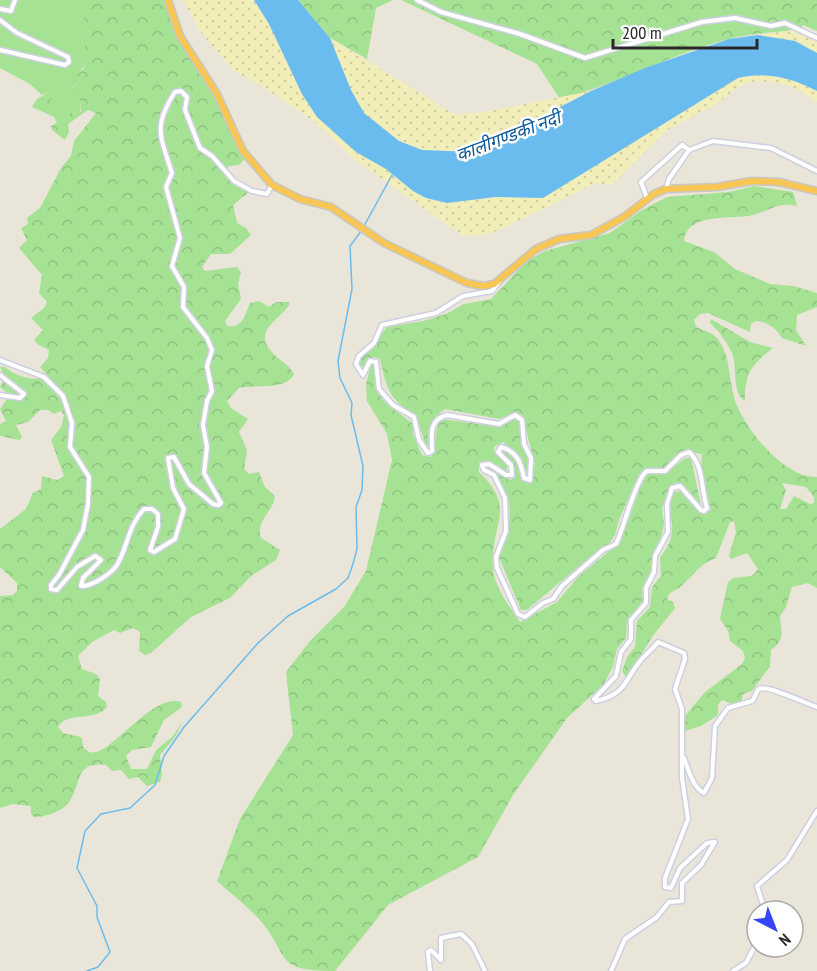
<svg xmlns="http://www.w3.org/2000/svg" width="817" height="971" viewBox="0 0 817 971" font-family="'PT Sans Narrow','Noto Sans Devanagari',sans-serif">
  <defs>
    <pattern id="forest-crowns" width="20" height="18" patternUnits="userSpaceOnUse" patternTransform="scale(1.5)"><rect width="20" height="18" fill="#a6e294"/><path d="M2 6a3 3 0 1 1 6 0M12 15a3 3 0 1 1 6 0" fill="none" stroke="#8fc280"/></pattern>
    <pattern id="sand-dots" width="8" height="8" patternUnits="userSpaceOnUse" patternTransform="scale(1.5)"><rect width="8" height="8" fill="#f1eeba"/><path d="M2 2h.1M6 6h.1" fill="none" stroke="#cfcca0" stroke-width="1.8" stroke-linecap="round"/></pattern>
  </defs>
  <rect width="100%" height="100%" fill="#eae5d9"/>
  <!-- grass -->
  <polygon fill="#a6e294" points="0,0 76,0 89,32 86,63 77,76 77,83 71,89 72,96 81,101 80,113 77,114 72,111 69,119 64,119 51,103 50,92 42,95 30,84 0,68"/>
  <!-- forest -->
  <g fill="url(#forest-crowns)" fill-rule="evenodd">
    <path d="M76 0H165L172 27 210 87 245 159 239 165 229 166 224 172 226 178 249 192 233 205 237 223 246 228 251 235 230 254H211L202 267 205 271 237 267 241 272 238 284 241 299 225 321 227 326C243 329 245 314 250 303L259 301 269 307 276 302H290C287 316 252 328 270 350 277 359 289 364 294 374 286 391 256 384 239 388L227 401 231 408 248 419 239 432 247 450 244 469 249 474 259 472 265 487 275 496C274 512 255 520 261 538L280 550 276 560 251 576 230 598 191 617 151 653 145 655 139 651 140 632 133 628 120 633 114 630 92 642 78 656 82 669 96 674 100 679 98 696 106 702 107 707C96 722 66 711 58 727L63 733 81 737C84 741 81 746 85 749 103 770 148 692 181 702L182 707 164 720 151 747 132 750 126 756 131 769H147L156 750 172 737 183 721 175 737 160 755 162 774 160 782 147 786 138 777 129 779 121 770 112 771 106 765C74 761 82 784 69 802 63 811 46 817 34 817L31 814V806L13 804 0 808V596L13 595 17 591V583L0 567V529L26 509 33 493 41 489 42 476 57 480 64 476 51 440 61 427 64 415 61 411 54 414 48 410H40L28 422 16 425 22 437 20 440 0 436V424L6 421 0 409 10 395 0 387 5 377 0 367H5C13 375 38 384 47 375L40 367 48 358 49 350 37 344 34 340 43 330 31 318 44 308 47 302 39 293 42 275 19 248 27 240 21 228 28 224 27 218 40 208 61 168 71 156 74 141 96 113 88 110 68 124 69 132 65 140 52 130 51 126 57 123 54 117 32 107 37 99 50 92 52 104 63 118 69 119 71 111 77 114 81 112V101L72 96 70 91 77 83V75L84 68 87 55 85 46 89 32Z"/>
    <polygon points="298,0 393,0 376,8 367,59 330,38"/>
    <path d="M401 0H817V31L803 25 801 29C778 32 752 33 729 39 671 54 618 84 560 99L537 64Z"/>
    <path d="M754 186 793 192 797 206C779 202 772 209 757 214 735 221 688 210 684 241L714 252 735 269 770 284 793 286 817 293V307L797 315 796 330 806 346 782 338C776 328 768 322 756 321L751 324 750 332 708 313 700 314 694 320 696 327C702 330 711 332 716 337 732 355 728 382 736 403 747 431 784 478 817 477V588L808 583 792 587 786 607 780 616C781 631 786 640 771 650L770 666 752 691 743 694 741 704 734 705 722 700 718 705V715L701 726 685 731 679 723 705 692 742 664 745 658 743 651 730 641 728 631 720 619 728 582 733 578 752 576 758 569 747 553 731 559 729 556 736 532 734 521 730 522 716 558C695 565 689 585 670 593L667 599 673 602 675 608 652 637 627 678 622 671 627 657 635 647 637 621 650 607 652 587 661 576 660 557C684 529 663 517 674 492L682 491 702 514 711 510 701 467 702 454 681 451 663 469 647 468 639 474 619 520 615 535 609 544 590 557 527 610H521L498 555C514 523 517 489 484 468L486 465 511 480 515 476 513 464 500 451 501 449 519 462 525 481 531 480 535 464 522 415 516 412 499 419 445 409C430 420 427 427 429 445L426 446 416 415C389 401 386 386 380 359L374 357 360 369 358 363 387 327 423 321 446 314 464 304 491 299 528 260 545 251 610 233 642 210 667 197 729 192ZM782 483 806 487 814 497V503L810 504 794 496 786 509H780L786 490Z"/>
    <path d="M711 319 750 342 773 348C751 365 745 373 745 401 731 392 738 368 732 353 727 342 719 331 710 323Z"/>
    <path d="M371 365H374C373 401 388 403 413 424V434L422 455 431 457C438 444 432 432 442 419L493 426 516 418 519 420 523 446 529 462 526 473 522 458 503 442 494 447V451L507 462V473C498 466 491 459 479 462V472C518 509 490 523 493 567 494 588 509 605 520 622L557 602 578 577 621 541 643 480 648 473H666L685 458H691L701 505 685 486 677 482 669 487 662 509 664 525 660 541 654 551 651 570 642 589 643 600 627 623 626 638 617 649 613 667 603 685 567 718 513 795 478 857 388 905 335 971C271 971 292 956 258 918 246 905 230 893 217 881L240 819 293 735 286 672 310 641 344 607 366 571 392 460 387 434 367 401 366 384Z"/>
  </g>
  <!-- sand -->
  <g fill="url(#sand-dots)">
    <path d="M183 0H254L269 24 302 94 317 117 356 152 386 169 413 191 426 198 447 203 495 197 543 198 738 78C766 71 792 78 817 91V102L793 87 773 82 756 81 742 85 715 105 667 130 612 185 596 183 506 227 486 235 463 236 355 160 315 122 260 85 234 71 202 34Z"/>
    <polygon points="801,29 817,41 817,53 795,41 758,35"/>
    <polygon points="330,38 454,114 485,112 591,91 533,121 485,150 474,152 422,150 399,141 363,113 351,90"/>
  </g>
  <!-- water -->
  <path fill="#6abcee" d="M254 0H298L330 38 351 90 364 113 399 141 422 150 474 152 485 150 533 121 591 91 645 68 729 39 758 35 783 39 795 41 817 53V91C792 78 766 71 738 78L543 198 495 197 447 203 426 198 413 191 386 169 356 152 317 117 302 94 269 24Z"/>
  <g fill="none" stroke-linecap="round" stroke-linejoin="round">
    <!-- stream -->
    <g stroke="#6abcee" stroke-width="1.5">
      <polyline points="364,226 392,175"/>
      <polyline points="87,971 98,967 110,952 97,917 97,906 77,868 85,831 101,814 130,808 155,785 164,756 184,727 258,643 288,616 336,589 348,578 353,564 357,549 356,507 362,490 363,466 351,415 352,403 340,378 338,361 352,289 350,246 362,230"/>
    </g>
    <defs>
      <g id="minor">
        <polyline points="417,0 441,12 520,34 585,58 702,22 735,18 771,26 785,23 817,38"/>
        <polyline points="0,9 11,11 15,0"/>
        <polyline points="0,20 17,33 68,57 69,62 65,65 0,50"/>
        <polyline points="666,189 669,179 689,150 713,141 771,148 817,171"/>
        <polyline points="647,198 641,182 682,145 689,150"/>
        <path d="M501 279 492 291 463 296 436 313 382 325 374 343 359 356 356 364 363 375 370 361 376 362 379 389 393 405 414 417 419 440 428 453 432 451C432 435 428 420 447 415L499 424 515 415 522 420 524 444 531 458 530 480 524 478C521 463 517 451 501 447L498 452 511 465 512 475H506L489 464 482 465 484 470 494 475 505 498 506 531 496 557 497 568 518 614 525 617 543 603 553 599 562 586 603 550 616 544C623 530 636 478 647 471H665L681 455 689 452C704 465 701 490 707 508L704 511 701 510 680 486 672 488 667 504 668 532 655 556 654 572 646 588V603L631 620V639L621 652 616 676 594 699 596 701C627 694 624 680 641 660 646 654 653 649 658 642L684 653 685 659 675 689 682 709V778L688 819 665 878V887L671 888 680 868 707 843 715 842 701 865 682 883V901L669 902 657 917 625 939 611 971"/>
        <path d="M0 360 44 377 63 396 72 423 70 447 89 477 88 504 83 530 59 575 51 585V589L57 590 77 567 95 556 101 560 83 578 81 586C91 587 111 574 117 565 128 546 128 526 144 509H152L158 514V527L150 550 154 552 175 539 184 509 173 488 168 458 174 457 189 484 213 504 218 505 221 503 204 473 207 447 203 425 207 401 212 391 207 366 212 350 207 338 183 307 184 287 172 266 180 238 166 187 172 173C161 137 152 128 175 92L181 91 187 97 185 110 200 148 212 156 234 181 252 191 267 194 272 185"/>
        <polyline points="0,375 24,394 20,398 0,395"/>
        <path d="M684 758C688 769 693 788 704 793L712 778 715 726 728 708 752 701C755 698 756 691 759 689 766 684 807 704 817 707"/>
        <polyline points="765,911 757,886 787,860 817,811"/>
        <polyline points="430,971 428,952 431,950 441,960 441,938 461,934 472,944 485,971"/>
        <polyline points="733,971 746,963 757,942"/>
      </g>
      <polyline id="trunk" points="168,0 180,36 217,94 243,151 272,185 300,199 331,207 384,243 467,283 483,286 494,284 536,249 559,239 591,235 624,217 654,194 666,189 717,187 752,181 779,182 817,191"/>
    </defs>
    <!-- minor casing -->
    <use href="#minor" stroke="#cecfe1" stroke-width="7"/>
    <!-- trunk casing -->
    <use href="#trunk" stroke="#c7c7c7" stroke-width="9"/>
    <!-- minor -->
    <use href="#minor" stroke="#fff" stroke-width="4"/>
    <!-- trunk -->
    <use href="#trunk" stroke="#f8c653" stroke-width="6"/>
  </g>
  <g text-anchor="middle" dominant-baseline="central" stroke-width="5" stroke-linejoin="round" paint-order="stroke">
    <!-- water labels -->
    <g font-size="18" font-style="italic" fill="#0c5897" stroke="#fff">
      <text transform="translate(508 136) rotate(-21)">कालीगण्डकी नदी</text>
    </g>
  </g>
  <!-- north arrow -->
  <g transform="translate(775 929) rotate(138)"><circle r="28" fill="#ffffff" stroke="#a9a9a9" stroke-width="1.5"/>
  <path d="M0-4.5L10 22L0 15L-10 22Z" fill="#3644fa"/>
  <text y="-9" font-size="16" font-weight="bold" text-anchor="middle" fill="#282828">N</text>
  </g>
  <!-- scale -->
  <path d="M613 39v9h144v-9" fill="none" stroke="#282828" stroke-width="3"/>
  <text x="622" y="39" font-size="18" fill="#282828" stroke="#ffffff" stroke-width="4.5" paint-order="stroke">200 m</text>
</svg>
